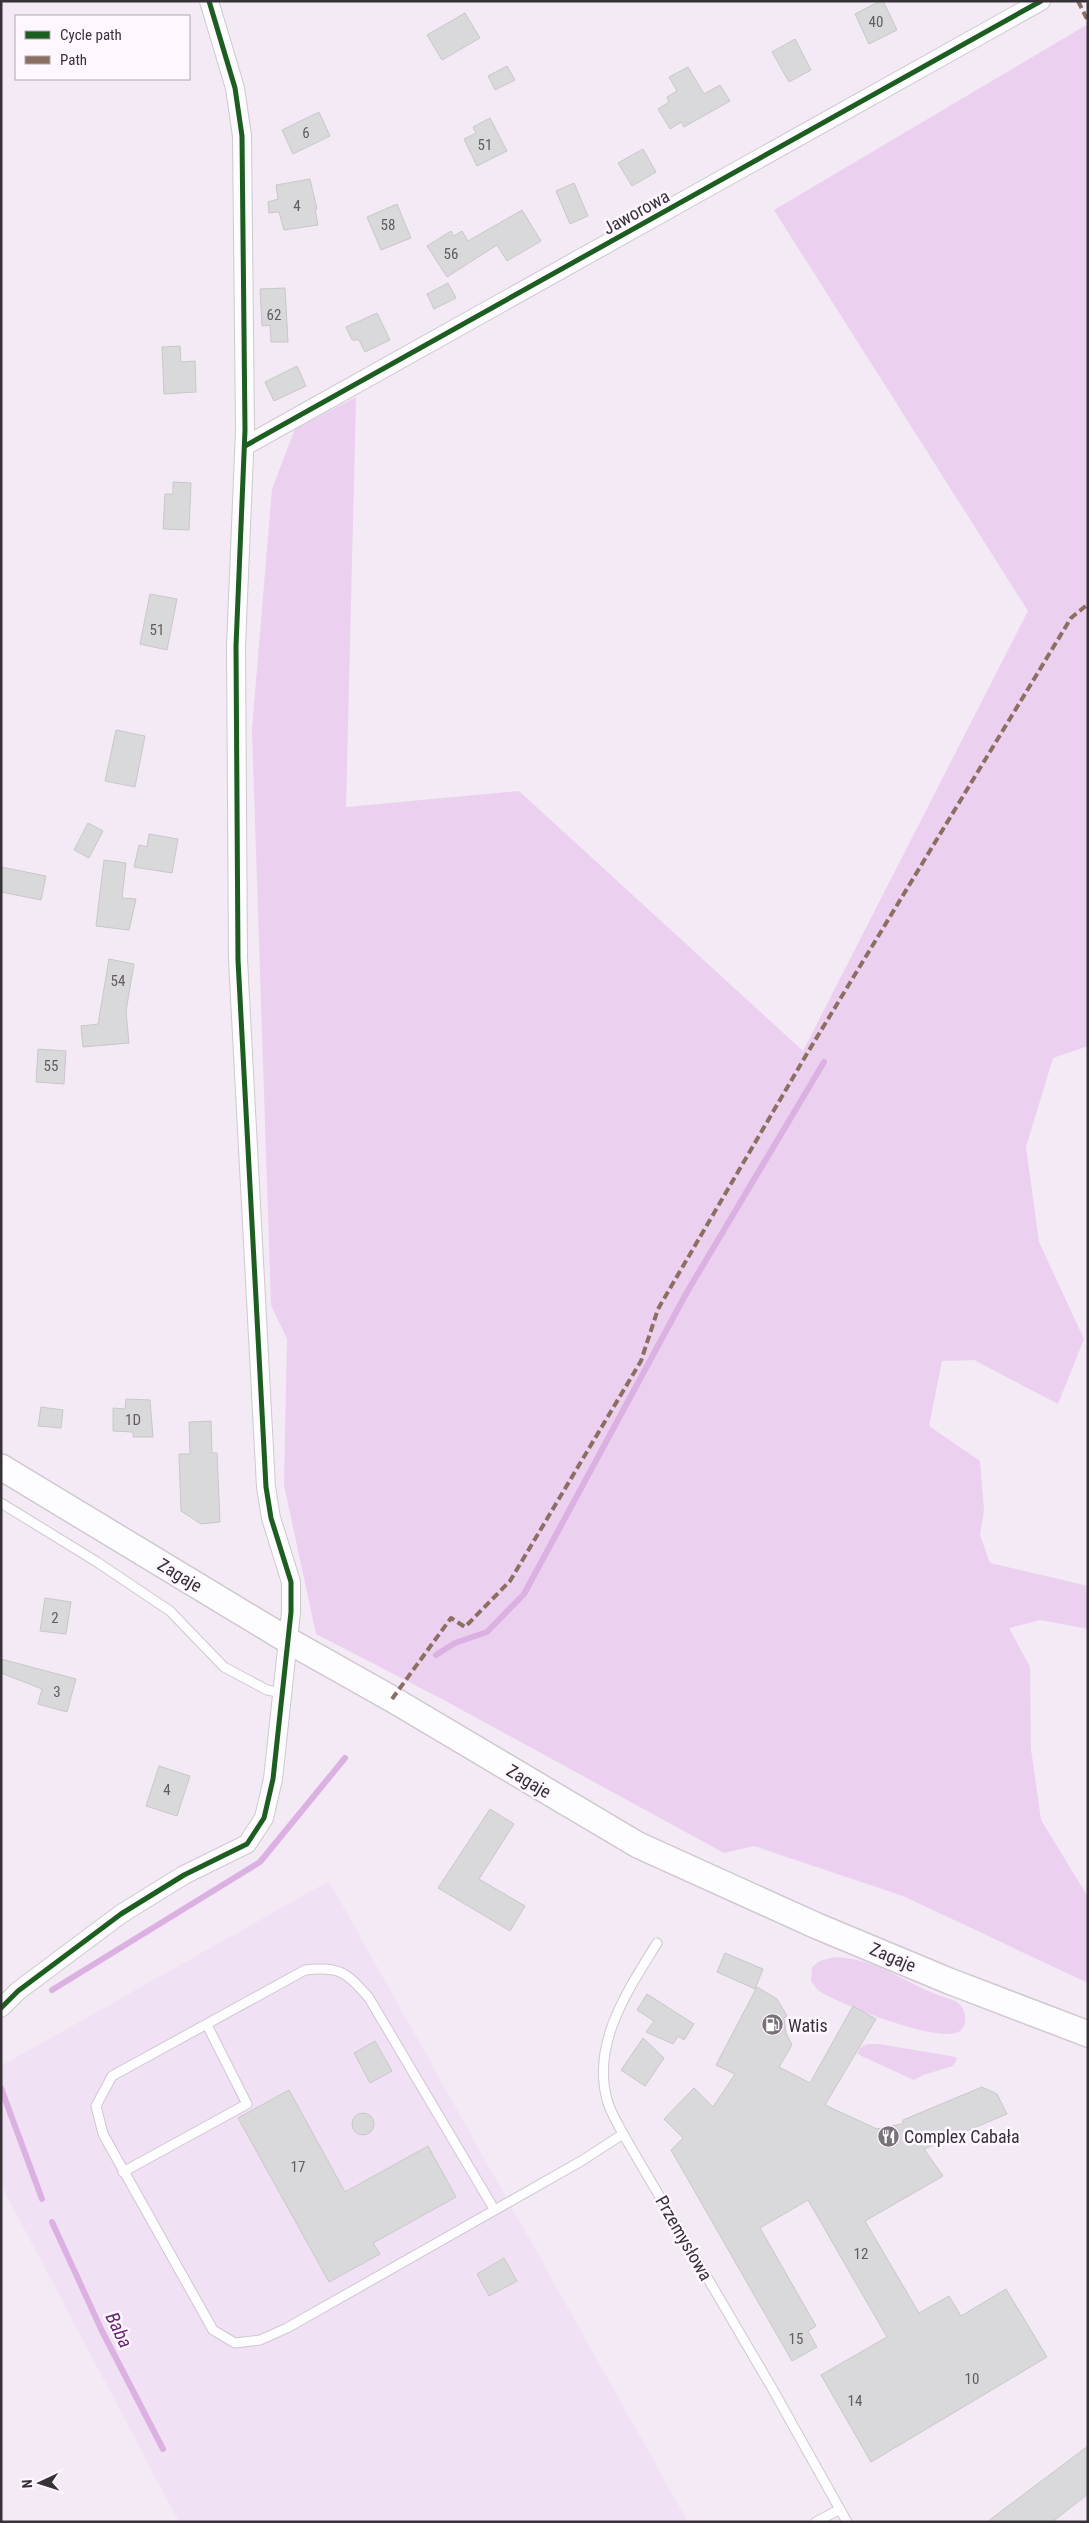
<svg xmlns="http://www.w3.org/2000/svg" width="1089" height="2523" viewBox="0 0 1089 2523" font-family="'Roboto Condensed',sans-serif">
  <rect width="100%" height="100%" fill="#f3eaf5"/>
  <!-- built -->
  <polygon fill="#f1e1f4" points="329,1881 688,2522 179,2522 1,2185 1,2066"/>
  <!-- green -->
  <g fill="#ebd0f0">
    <polygon points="1088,24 1088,1046 1053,1058 1026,1147 1039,1242 1084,1339 1058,1404 974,1360 942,1361 929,1426 980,1461 984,1510 980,1535 990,1563 1088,1586 1088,1629 1040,1620 1009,1628 1030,1667 1031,1749 1041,1820 1088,1897 1088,1983 903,1896 754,1846 724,1853 442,1699 316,1634 284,1485 287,1339 271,1305 252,729 272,489 295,429 356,397 346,807 519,791 803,1051 1028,611 774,210"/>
    <path d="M834 1957C872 1958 898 1978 933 1993 940 1997 952 1998 958 2003 966 2009 968 2023 961 2030 945 2047 840 2004 821 1992 816 1989 814 1985 811 1981L812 1967 820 1961Z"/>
    <polygon points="868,2044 879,2044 956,2057 957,2059 953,2066 923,2075 914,2080 857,2054 860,2048"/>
  </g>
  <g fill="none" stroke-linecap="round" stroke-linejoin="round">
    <!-- stream -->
    <g stroke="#dbb1e2" stroke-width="6">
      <polyline points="436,1655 455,1643 487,1632 524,1594 687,1292 824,1062"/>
      <polyline points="52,1990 260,1862 345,1758"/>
      <polyline points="1,2088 42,2199"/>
      <polyline points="52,2222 102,2331 163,2449"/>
    </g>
  </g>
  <!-- building -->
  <g fill="#d9d8da" stroke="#c9c7c9">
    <polygon points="880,1 883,1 897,30 869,44 855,14"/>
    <polygon points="465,13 480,38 442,60 427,35"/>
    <polygon points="795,39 811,70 789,82 772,52"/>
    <polygon points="507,66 515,80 495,90 488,76"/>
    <polygon points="688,67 704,94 720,85 730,101 684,127 681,122 670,129 658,109 669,102 667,97 677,91 669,77"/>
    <polygon points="319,112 330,136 293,154 282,130"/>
    <polygon points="490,118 507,151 477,166 464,139 476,133 473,127"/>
    <polygon points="643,149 656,172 632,186 618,163"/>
    <polygon points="310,179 317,209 315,209 318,225 284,230 279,212 269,213 268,202 278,199 276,185"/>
    <polygon points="574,183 588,216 570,224 556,191"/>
    <polygon points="397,204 411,238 381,250 367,217"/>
    <polygon points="522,210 541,241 507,261 497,245 447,277 427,246 451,231 454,236 462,231 468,241"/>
    <polygon points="448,283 456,298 434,309 427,294"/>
    <polygon points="285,288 288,342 271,342 270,325 262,326 260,289"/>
    <polygon points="377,313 390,340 365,352 359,340 352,340 346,327"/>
    <polygon points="180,346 181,362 195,361 196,392 164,394 162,347"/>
    <polygon points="297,366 306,386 274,401 265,382"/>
    <polygon points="173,482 191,483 189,530 163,529 165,494 173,494"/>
    <polygon points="150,594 177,599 167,650 140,644"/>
    <polygon points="116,730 145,736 135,787 105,781"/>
    <polygon points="88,823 103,831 89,858 74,850"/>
    <polygon points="149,834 178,839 172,873 134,867 139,845 147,847"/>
    <polygon points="104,860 126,863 122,898 136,899 129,930 96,926"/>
    <polygon points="1,867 46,876 41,900 1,892"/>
    <polygon points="109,959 134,964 126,1011 129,1043 83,1047 81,1026 98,1024"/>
    <polygon points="38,1049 66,1051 64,1084 36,1082"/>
    <polygon points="126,1399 150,1400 153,1437 133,1437 133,1432 113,1431 113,1408 125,1409"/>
    <polygon points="41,1407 63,1410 61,1428 38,1426"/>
    <polygon points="211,1421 212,1453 217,1453 220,1522 201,1524 181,1511 179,1454 190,1454 189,1422"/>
    <polygon points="45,1598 71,1602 66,1634 40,1631"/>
    <polygon points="1,1659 76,1679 67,1712 38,1704 42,1689 1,1673"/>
    <polygon points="159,1766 190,1776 177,1816 146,1806"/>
    <polygon points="490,1809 514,1824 479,1879 525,1906 510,1931 438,1888"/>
    <polygon points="725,1953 763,1969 755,1989 717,1972"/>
    <polygon points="757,1987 777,1999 787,2016 784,2018 786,2033 792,2045 779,2067 810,2083 853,2006 876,2019 825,2105 877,2129 902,2124 903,2120 982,2087 997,2094 1007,2114 924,2149 943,2176 865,2221 919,2313 949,2296 961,2316 1006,2289 1047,2357 871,2462 821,2375 887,2337 808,2200 760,2228 816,2326 808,2331 817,2347 792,2361 671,2150 683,2138 664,2119 694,2088 713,2107 735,2074 716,2065"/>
    <polygon points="647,1994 694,2024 684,2040 678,2036 673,2044 646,2032 654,2021 637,2010"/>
    <polygon points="643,2038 664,2058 645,2086 621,2070"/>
    <polygon points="375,2041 392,2071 370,2083 354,2053"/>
    <polygon points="289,2090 345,2192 428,2146 456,2197 373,2243 380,2254 329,2282 238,2118"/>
    <circle cx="363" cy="2124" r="11"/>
    <polygon points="504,2258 517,2281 489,2296 477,2274"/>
    <polygon points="1088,2446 1088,2494 1052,2522 987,2522"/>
  </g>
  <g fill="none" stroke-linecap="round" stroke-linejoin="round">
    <defs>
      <g id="service">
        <polyline points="1,1503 97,1562 170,1611 224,1667 267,1690 283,1693"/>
        <path d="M657 1943C628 1990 590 2045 608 2103 611 2113 618 2124 623 2134L772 2388 847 2522"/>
        <polyline points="123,2172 247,2104 207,2025"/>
        <path d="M494 2209 369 1998C346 1972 340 1966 305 1970L112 2076 96 2106 103 2134 213 2330 235 2343 260 2340 287 2328 583 2160 623 2134"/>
        <polyline points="816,2522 840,2509"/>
      </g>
      <g id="minor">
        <polyline points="245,446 1041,1"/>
        <polyline points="1,2008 18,1991 121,1914 184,1875 247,1844 264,1818 273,1779 291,1612 291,1582 271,1518 266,1487 238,960 236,646 245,430 242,136 235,88 209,1"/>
      </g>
      <polyline id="secondary" points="1,1467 289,1641 392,1699 638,1845 817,1926 949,1981 1088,2034"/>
    </defs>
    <!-- service casing -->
    <use href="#service" stroke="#cfc8d0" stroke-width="11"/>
    <!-- minor casing -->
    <use href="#minor" stroke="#cfc8d0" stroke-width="20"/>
    <!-- secondary casing -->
    <use href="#secondary" stroke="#cfc8d0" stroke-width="28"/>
    <!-- service -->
    <use href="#service" stroke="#fdfcfe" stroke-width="9"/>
    <!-- minor -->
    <use href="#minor" stroke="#fdfcfe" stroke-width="18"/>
    <!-- secondary -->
    <use href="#secondary" stroke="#fdfcfe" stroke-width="25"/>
    <!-- quiet -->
    <g stroke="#8d6e63" stroke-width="4" stroke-dasharray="8 4" stroke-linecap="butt">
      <polyline points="1078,1 1088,21"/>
      <polyline points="392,1699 451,1618 465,1627 510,1581 641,1361 658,1309 805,1057 1071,618 1088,604"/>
    </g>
    <defs>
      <g id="cycleway">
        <polyline points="245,446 1041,1"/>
        <polyline points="1,2008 18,1991 121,1914 184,1875 247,1844 264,1818 273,1779 291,1612 291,1582 271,1518 266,1487 238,960 236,646 245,430 242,136 235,88 209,1"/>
      </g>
    </defs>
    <!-- cycleway casing -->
    <use href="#cycleway" stroke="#fef7ff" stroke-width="8"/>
    <!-- cycleway -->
    <use href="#cycleway" stroke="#1b5e20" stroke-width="5"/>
  </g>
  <!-- icons -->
  <defs>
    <symbol id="fuel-disc" viewBox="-11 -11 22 22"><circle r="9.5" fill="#79727a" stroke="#fef7ff"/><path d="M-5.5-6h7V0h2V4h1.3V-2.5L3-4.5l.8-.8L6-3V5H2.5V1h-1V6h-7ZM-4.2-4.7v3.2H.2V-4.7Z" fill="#fff"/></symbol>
    <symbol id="restaurant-disc" viewBox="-11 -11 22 22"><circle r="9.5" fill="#79727a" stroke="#fef7ff"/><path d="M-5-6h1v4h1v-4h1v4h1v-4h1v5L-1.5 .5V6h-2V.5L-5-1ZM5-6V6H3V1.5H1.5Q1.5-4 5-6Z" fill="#fff"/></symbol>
  </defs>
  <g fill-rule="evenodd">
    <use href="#fuel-disc" x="760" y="2012" width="25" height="25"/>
    <use href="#restaurant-disc" x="876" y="2124" width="25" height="25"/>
  </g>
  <g text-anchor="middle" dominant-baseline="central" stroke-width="5" stroke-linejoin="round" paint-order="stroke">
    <!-- number labels -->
    <g font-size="15" fill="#615c62">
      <text x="876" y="22">40</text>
      <text x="306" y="133">6</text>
      <text x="485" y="145">51</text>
      <text x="297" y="206">4</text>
      <text x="388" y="225">58</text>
      <text x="451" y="254">56</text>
      <text x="274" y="315">62</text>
      <text x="157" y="630">51</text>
      <text x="118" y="981">54</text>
      <text x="51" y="1066">55</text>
      <text x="133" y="1420">1D</text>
      <text x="55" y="1618">2</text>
      <text x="57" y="1692">3</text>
      <text x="167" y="1790">4</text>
      <text x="298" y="2167">17</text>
      <text x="861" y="2254">12</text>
      <text x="796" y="2339">15</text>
      <text x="972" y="2379">10</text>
      <text x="855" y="2401">14</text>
    </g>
    <!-- street labels -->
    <g font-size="18" fill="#373138" stroke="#fef7ff">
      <text transform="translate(636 212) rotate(-29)">Jaworowa</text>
      <text transform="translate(180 1575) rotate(31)">Zagaje</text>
      <text transform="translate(529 1781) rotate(31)">Zagaje</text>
      <text transform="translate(893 1957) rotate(23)">Zagaje</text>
      <text transform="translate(684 2238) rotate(60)">Przemysłowa</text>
    </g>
    <!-- poi labels -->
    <g font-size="18" fill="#373138" stroke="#fef7ff" text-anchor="start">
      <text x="788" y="2025">Watis</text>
      <text x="904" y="2136">Complex Cabała</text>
    </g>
    <!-- water labels -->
    <g font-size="19" font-style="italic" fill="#6a2675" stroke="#fef7ff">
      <text transform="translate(119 2330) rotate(64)">Baba</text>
    </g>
  </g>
  <!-- border -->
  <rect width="1089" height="2523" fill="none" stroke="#373138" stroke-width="5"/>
  <!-- legend -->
  <rect x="15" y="15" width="175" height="65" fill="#fef7ff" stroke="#aea8af"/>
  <rect x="25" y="31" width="25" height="8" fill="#1b5e20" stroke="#aea8af"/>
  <text x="60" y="40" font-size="15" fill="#373138">Cycle path</text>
  <rect x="25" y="56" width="25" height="8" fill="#8d6e63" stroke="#aea8af"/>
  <text x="60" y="65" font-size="15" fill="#373138">Path</text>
  <!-- north arrow -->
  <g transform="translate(40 2483) rotate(266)" stroke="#fef7ff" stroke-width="4" paint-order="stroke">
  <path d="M0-4L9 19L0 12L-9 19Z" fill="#373138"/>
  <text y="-8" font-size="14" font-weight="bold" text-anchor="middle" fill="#373138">N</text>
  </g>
</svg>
